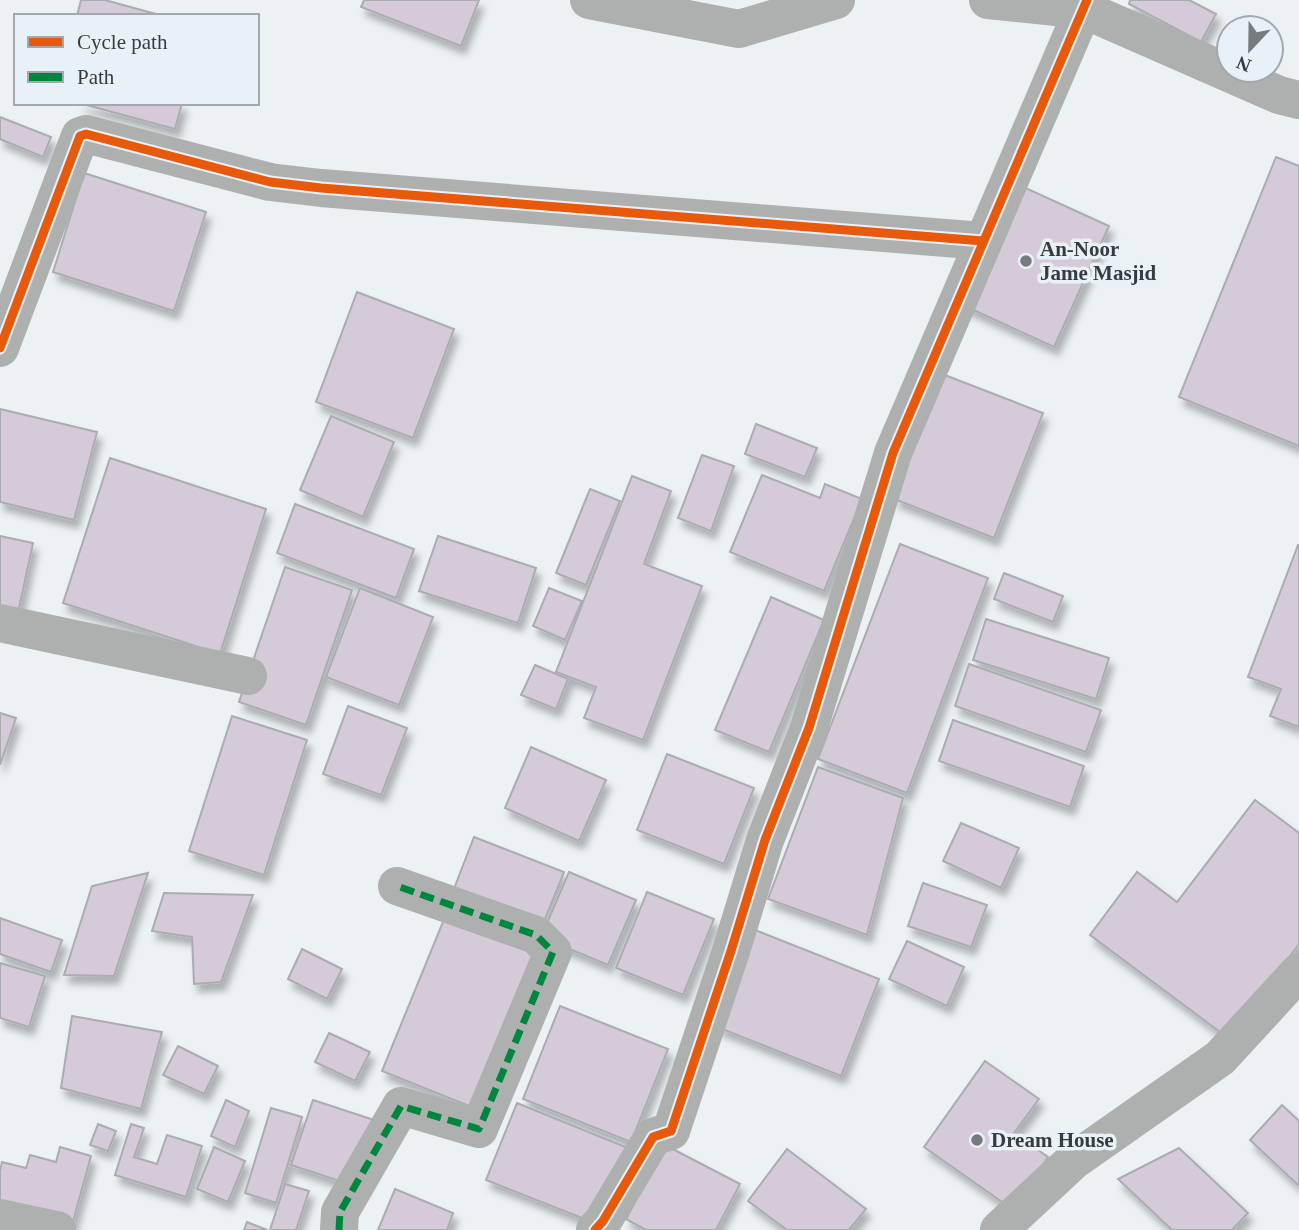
<svg xmlns="http://www.w3.org/2000/svg" width="1299" height="1230" viewBox="0 0 1299 1230" font-family="Georgia,serif">
  <defs>
    <filter id="shadow"><feDropShadow dx="4.5" dy="8" stdDeviation="3.5" flood-color="#0004"/></filter>
  </defs>
  <rect width="100%" height="100%" fill="#ecf1f4"/>
  <!-- building -->
  <g fill="#d4cad8" stroke="#abacaf" stroke-width="2" filter="url(#shadow)">
    <polygon points="81,0 105,0 163,16 77,16"/>
    <polygon points="364,0 479,0 461,46 361,7"/>
    <polygon points="1130,0 1189,0 1216,14 1201,42 1129,4"/>
    <polygon points="79,103 182,103 175,129"/>
    <polygon points="0,117 51,137 43,157 0,139"/>
    <polygon points="1276,157 1299,166 1299,446 1179,397"/>
    <polygon points="84,173 206,212 174,311 53,272"/>
    <polygon points="999,176 1109,226 1054,347 943,296"/>
    <polygon points="357,292 454,329 413,438 316,402"/>
    <polygon points="942,374 1043,413 994,538 894,499"/>
    <polygon points="0,409 97,432 74,520 0,502"/>
    <polygon points="331,416 394,442 363,517 300,490"/>
    <polygon points="756,424 817,448 805,477 745,454"/>
    <polygon points="702,455 734,466 711,531 678,518"/>
    <polygon points="110,458 266,509 220,654 63,603"/>
    <polygon points="762,475 820,498 825,484 862,499 824,591 730,552"/>
    <polygon points="632,476 671,491 644,564 702,586 643,740 584,718 596,687 556,672"/>
    <polygon points="590,489 620,501 586,585 556,573"/>
    <polygon points="295,504 414,549 396,598 277,553"/>
    <polygon points="0,536 33,543 15,627 0,624"/>
    <polygon points="438,536 536,568 518,623 419,591"/>
    <polygon points="900,544 988,578 907,793 818,759"/>
    <polygon points="1298,545 1299,545 1299,727 1270,716 1281,689 1248,677"/>
    <polygon points="285,567 352,590 306,725 239,702"/>
    <polygon points="1004,573 1063,596 1053,622 994,599"/>
    <polygon points="360,588 433,617 399,705 326,677"/>
    <polygon points="549,588 582,601 565,640 533,626"/>
    <polygon points="771,597 824,620 769,752 715,730"/>
    <polygon points="986,619 1109,658 1096,699 973,660"/>
    <polygon points="969,664 1101,710 1086,752 955,706"/>
    <polygon points="535,665 568,679 556,709 521,695"/>
    <polygon points="348,706 407,728 381,795 323,774"/>
    <polygon points="0,713 16,718 0,765"/>
    <polygon points="232,716 307,740 264,875 189,851"/>
    <polygon points="953,720 1084,766 1070,807 939,761"/>
    <polygon points="531,747 606,780 579,841 505,808"/>
    <polygon points="667,754 754,788 724,864 637,830"/>
    <polygon points="818,767 903,798 867,935 768,899"/>
    <polygon points="1255,800 1299,833 1299,944 1228,1038 1090,935 1137,872 1177,902"/>
    <polygon points="961,823 1019,848 1001,888 943,861"/>
    <polygon points="474,837 564,872 541,929 452,894"/>
    <polygon points="569,872 636,900 608,965 541,937"/>
    <polygon points="148,873 114,976 64,975 92,886"/>
    <polygon points="923,883 987,905 971,947 908,926"/>
    <polygon points="647,892 714,919 683,995 616,968"/>
    <polygon points="164,893 253,895 221,982 194,984 192,937 152,931"/>
    <polygon points="447,912 543,951 479,1110 382,1071"/>
    <polygon points="0,918 62,940 51,972 0,954"/>
    <polygon points="755,930 879,979 841,1076 717,1027"/>
    <polygon points="907,941 964,967 947,1006 889,979"/>
    <polygon points="302,949 342,969 327,999 288,979"/>
    <polygon points="0,963 45,976 29,1027 0,1018"/>
    <polygon points="560,1006 668,1049 631,1142 523,1099"/>
    <polygon points="72,1016 162,1032 141,1109 61,1088"/>
    <polygon points="329,1033 370,1052 355,1081 315,1062"/>
    <polygon points="178,1046 218,1066 204,1094 163,1075"/>
    <polygon points="985,1061 1039,1099 1014,1133 1048,1157 1012,1209 924,1147"/>
    <polygon points="226,1100 249,1111 235,1147 211,1136"/>
    <polygon points="313,1100 383,1123 361,1188 291,1165"/>
    <polygon points="517,1103 628,1148 597,1224 486,1180"/>
    <polygon points="1282,1105 1299,1121 1299,1186 1250,1140"/>
    <polygon points="271,1108 302,1117 276,1203 245,1193"/>
    <polygon points="98,1124 116,1131 108,1151 90,1145"/>
    <polygon points="131,1124 144,1128 134,1157 157,1164 167,1135 202,1146 186,1197 115,1175"/>
    <polygon points="665,1145 740,1184 716,1230 646,1230 626,1219"/>
    <polygon points="60,1147 91,1156 72,1225 0,1204 0,1171 2,1162 26,1168 30,1155 56,1162"/>
    <polygon points="214,1147 245,1161 228,1202 197,1189"/>
    <polygon points="1179,1148 1248,1213 1232,1230 1172,1230 1118,1179"/>
    <polygon points="787,1149 866,1209 849,1230 787,1230 748,1201"/>
    <polygon points="285,1184 309,1191 296,1230 270,1230"/>
    <polygon points="395,1189 453,1213 447,1230 378,1230"/>
    <polygon points="247,1222 267,1230 244,1230"/>
  </g>
  <g fill="none" stroke-linecap="round" stroke-linejoin="round">
    <!-- street -->
    <g stroke="#aeb0af" stroke-width="38">
      <polyline points="589,0 739,29 836,0"/>
      <polyline points="988,0 1085,10 1279,95 1299,100"/>
      <polyline points="0,348 80,136 86,134 270,182 321,188 983,241"/>
      <polyline points="0,623 248,676"/>
      <polyline points="0,1218 57,1230"/>
      <polyline points="339,1230 340,1212 401,1106 479,1129 553,952 536,935 397,886"/>
      <polyline points="595,1230 603,1221 653,1137 671,1131 731,951 765,840 809,728 893,453 1087,0"/>
      <polyline points="999,1230 1073,1161 1220,1058 1299,972"/>
    </g>
    <!-- quiet -->
    <polyline stroke="#00873e" stroke-width="7" stroke-dasharray="14 7" stroke-linecap="butt" points="339,1230 340,1212 401,1106 479,1129 553,952 536,935 397,886"/>
    <defs>
      <g id="cycleway">
        <polyline points="0,348 80,136 86,134 270,182 321,188 983,241"/>
        <polyline points="595,1230 603,1221 653,1137 671,1131 731,951 765,840 809,728 893,453 1087,0"/>
      </g>
    </defs>
    <!-- cycleway casing -->
    <use href="#cycleway" stroke="#e9f1f8" stroke-width="13"/>
    <!-- cycleway -->
    <use href="#cycleway" stroke="#e8590c" stroke-width="9"/>
  </g>
  <!-- markers -->
  <g fill="#777b7e" stroke="#e9f1f8" stroke-width="2.5">
    <circle cx="1026" cy="261" r="7"/>
    <circle cx="977" cy="1140" r="7"/>
  </g>
  <g text-anchor="middle" dominant-baseline="central" stroke-width="7" stroke-linejoin="round" paint-order="stroke">
    <!-- poi labels -->
    <g font-size="21" font-weight="bold" fill="#383b3e" stroke="#e9f1f8" text-anchor="start">
      <text x="1040" y="249">An-Noor<tspan x="1040" dy="24">Jame Masjid</tspan></text>
      <text x="991" y="1140">Dream House</text>
    </g>
  </g>
  <!-- legend -->
  <rect x="14" y="14" width="245" height="91" fill="#e9f1f8" stroke="#a2a8ae" stroke-width="2"/>
  <rect x="28" y="37" width="35" height="10" fill="#e8590c" stroke="#a2a8ae" stroke-width="2"/>
  <text x="77" y="49" font-size="21" fill="#383b3e">Cycle path</text>
  <rect x="28" y="72" width="35" height="10" fill="#00873e" stroke="#a2a8ae" stroke-width="2"/>
  <text x="77" y="84" font-size="21" fill="#383b3e">Path</text>
  <!-- north arrow -->
  <g transform="translate(1250 49) rotate(202)"><circle r="33" fill="#e9f1f8" stroke="#a2a8ae" stroke-width="2"/>
  <path d="M0-5L12 26L0 18L-12 26Z" fill="#777b7e"/>
  <text y="-10" font-size="19" font-weight="bold" text-anchor="middle" fill="#383b3e">N</text>
  </g>
</svg>
